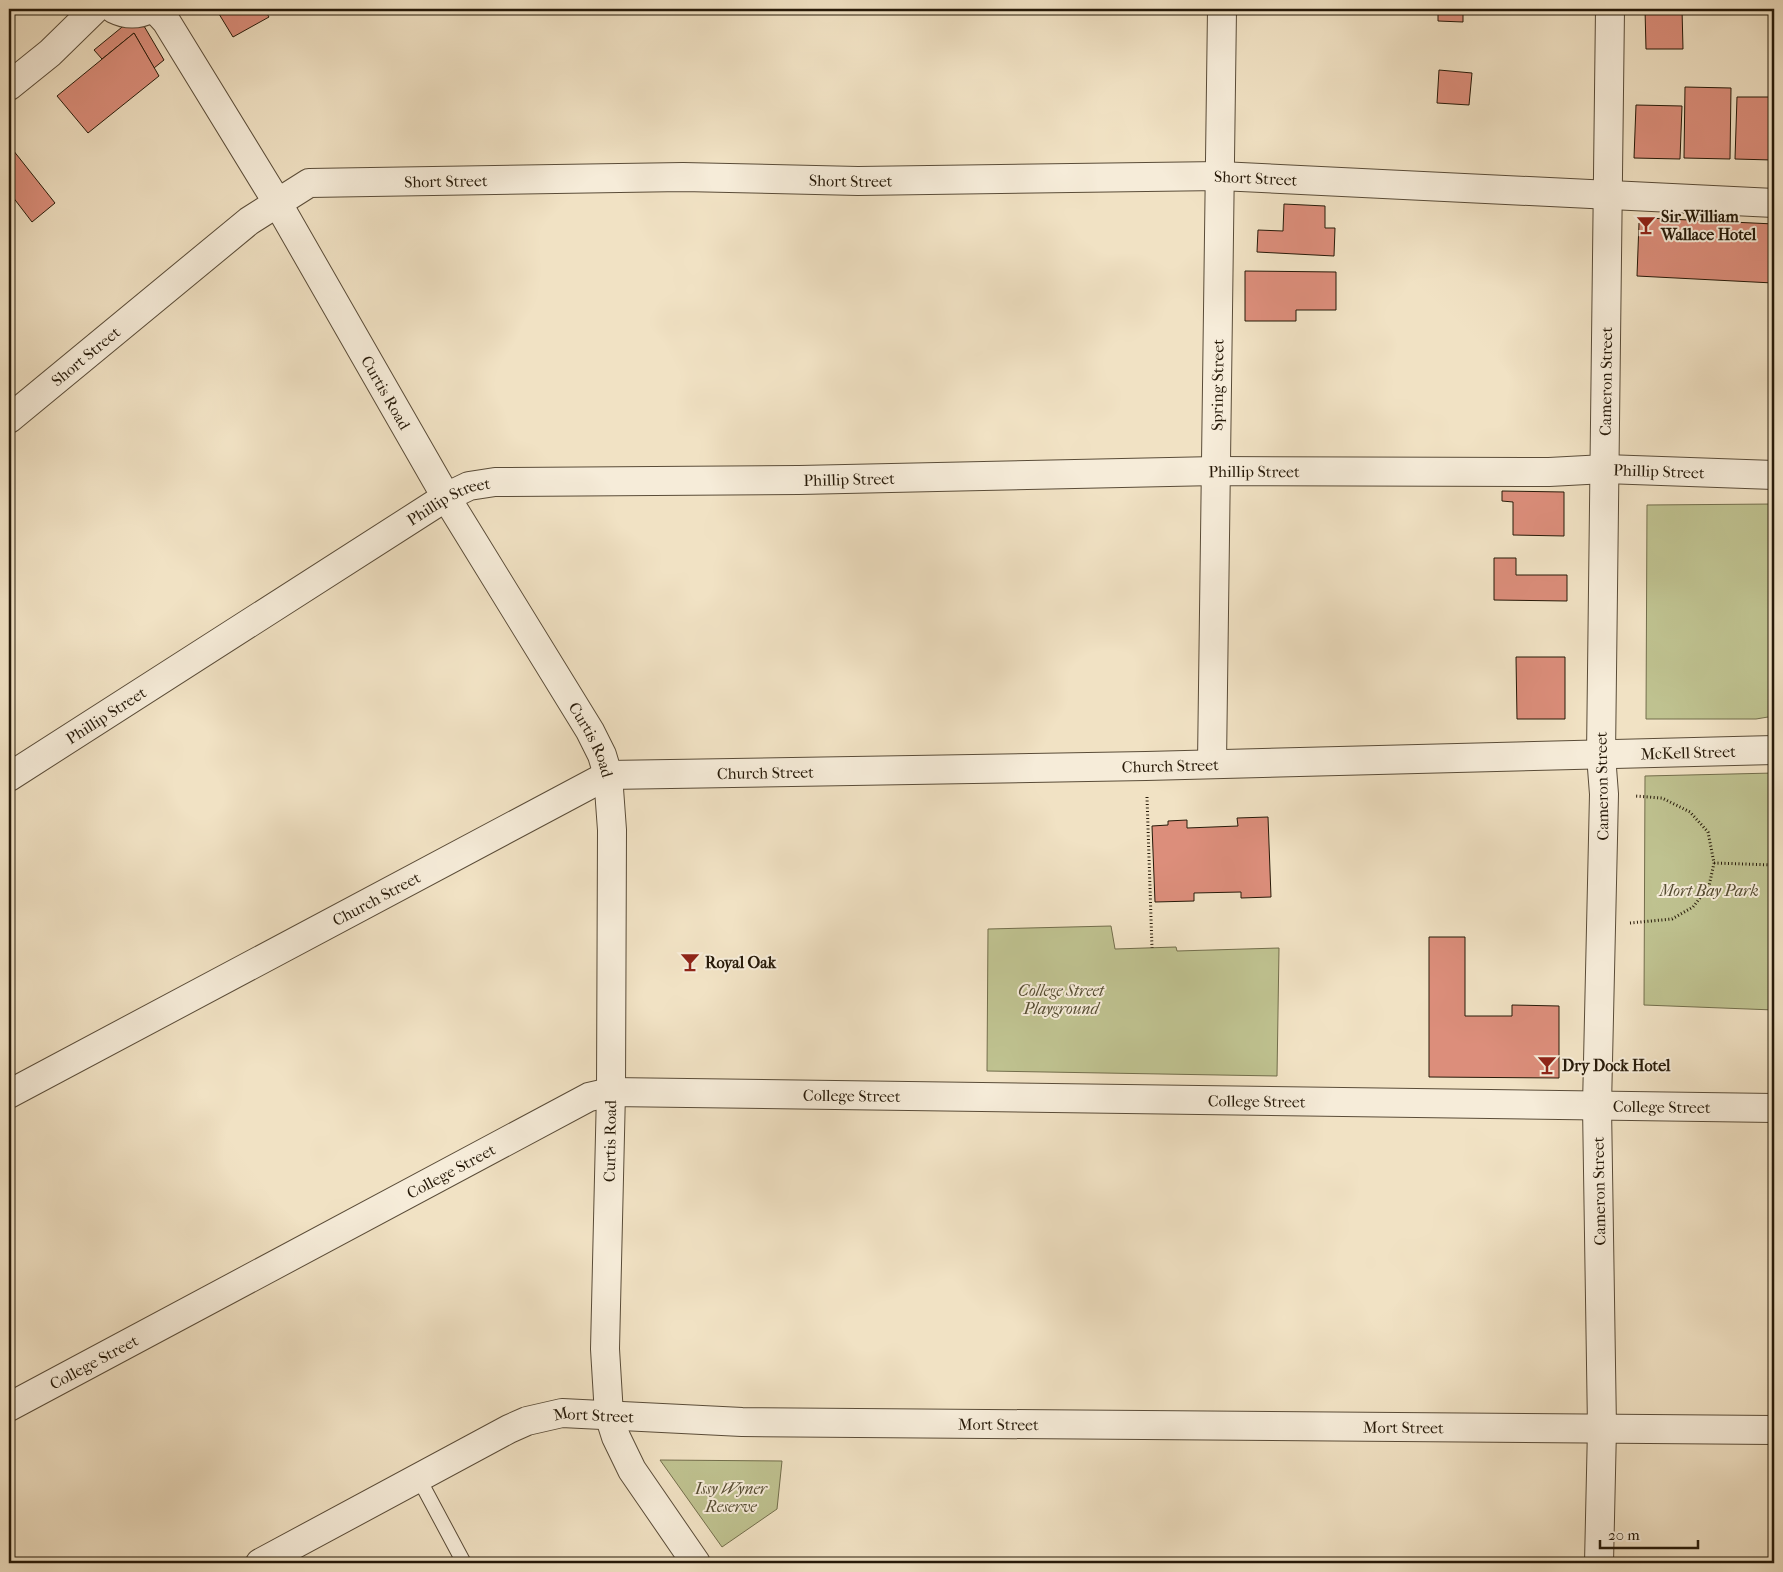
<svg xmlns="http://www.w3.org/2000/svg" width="1783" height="1572" viewBox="0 0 1783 1572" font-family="'IM FELL French Canon',serif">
  <rect width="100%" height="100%" fill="#f1e2c4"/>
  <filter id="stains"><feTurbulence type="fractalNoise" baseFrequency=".004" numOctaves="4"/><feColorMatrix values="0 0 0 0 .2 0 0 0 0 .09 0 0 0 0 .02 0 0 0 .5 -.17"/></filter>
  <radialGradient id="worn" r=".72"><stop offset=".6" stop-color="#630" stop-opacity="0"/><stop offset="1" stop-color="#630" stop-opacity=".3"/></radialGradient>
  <!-- green -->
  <g fill="#bfc290" stroke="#736e4c">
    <polygon points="1774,504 1774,716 1756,719 1646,719 1647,505"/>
    <polygon points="1774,773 1774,1010 1644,1005 1645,776"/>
    <polygon points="1111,926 1115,949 1176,947 1177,951 1279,948 1277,1076 987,1071 988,929"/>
    <polygon points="660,1460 782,1461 777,1509 722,1547"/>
  </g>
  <!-- building -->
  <g fill="#dc8e7b" stroke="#271a09">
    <polygon points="216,9 264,9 269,17 233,37"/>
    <polygon points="1438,9 1463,9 1463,22 1438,21"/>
    <polygon points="1645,9 1682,9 1683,49 1646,49"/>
    <polygon points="127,23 144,26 164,60 154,68 134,33 102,59 94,50"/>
    <polygon points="134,33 159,76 88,133 57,96"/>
    <polygon points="1439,70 1472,73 1469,105 1437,103"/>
    <polygon points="1685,87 1731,88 1730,159 1684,158"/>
    <polygon points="1737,97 1773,97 1772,160 1735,159"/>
    <polygon points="1636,105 1682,106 1680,159 1634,158"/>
    <polygon points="9,145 55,203 32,222 9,192"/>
    <polygon points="1284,204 1325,206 1325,228 1335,228 1334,256 1257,252 1258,230 1283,231"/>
    <polygon points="1647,218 1774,224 1773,283 1637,276 1639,223"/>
    <polygon points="1245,271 1336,272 1336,310 1296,310 1296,321 1245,321"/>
    <polygon points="1502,491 1564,492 1564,536 1513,535 1513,502 1502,501"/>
    <polygon points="1494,558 1516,558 1516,575 1567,575 1567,601 1494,600"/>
    <polygon points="1516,657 1565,657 1565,719 1517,719"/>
    <polygon points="1268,817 1271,897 1241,898 1241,892 1194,893 1194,901 1155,902 1152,826 1168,825 1168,821 1187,820 1187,828 1238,826 1237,818"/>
    <polygon points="1429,937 1465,937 1465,1016 1512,1016 1512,1005 1559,1006 1559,1078 1429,1077"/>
  </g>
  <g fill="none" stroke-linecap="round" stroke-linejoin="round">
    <defs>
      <polyline id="service" points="418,1477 464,1563"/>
      <g id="minor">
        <path id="s1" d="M155 9 166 21 277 202 446 497 590 731 602 755 608 775 612 830 611 1092 605 1349 609 1415 616 1437 632 1470 696 1563"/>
        <path id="s2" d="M9 419 249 221 309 183 683 177 858 181 1220 176 1774 203"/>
        <path id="s3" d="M1212 763 1222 9"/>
        <path id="s4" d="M9 777 446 497 469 486 495 482 799 480 1216 471 1549 472 1605 469 1774 475"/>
        <path id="s5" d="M9 1094 608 775 1146 766 1774 750"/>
        <path id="s6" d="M9 1407 589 1097 611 1092 1774 1108"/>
        <path id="s7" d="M260 1563 509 1429 527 1421 562 1413 742 1422 1774 1430"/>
        <path id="s8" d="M1599 1563 1602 1428 1597 1106 1604 794 1601 755 1610 9"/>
      </g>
      <g id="tertiary">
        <path d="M114 9C126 15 138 15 150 9"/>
        <polyline points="9,86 50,53 95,9"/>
      </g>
    </defs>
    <!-- service casing -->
    <use href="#service" stroke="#5a4c38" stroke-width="16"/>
    <!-- minor casing -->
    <use href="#minor" stroke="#5a4c38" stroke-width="30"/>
    <!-- tertiary casing -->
    <use href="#tertiary" stroke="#5a4c38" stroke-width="30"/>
    <!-- path -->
    <g stroke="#271a09" stroke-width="3" stroke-dasharray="1 2.5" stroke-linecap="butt">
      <polyline points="1147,797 1152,948"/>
      <polyline points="1714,863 1774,865"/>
      <polyline points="1630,923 1672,919 1693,907 1709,886 1714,863 1708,832 1690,812 1662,798 1635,796"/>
    </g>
    <!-- service -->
    <use href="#service" stroke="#f6ecd9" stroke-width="14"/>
    <!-- minor -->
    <use href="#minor" stroke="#f6ecd9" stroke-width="28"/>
    <!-- tertiary -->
    <use href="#tertiary" stroke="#f6ecd9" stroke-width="28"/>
  </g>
  <!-- icons -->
  <defs>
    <symbol id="bar-bare" viewBox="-9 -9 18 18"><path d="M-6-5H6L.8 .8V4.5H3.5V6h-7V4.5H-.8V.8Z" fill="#8f2418" stroke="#f6ecd9" stroke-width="2.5" paint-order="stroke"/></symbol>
  </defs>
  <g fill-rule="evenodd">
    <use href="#bar-bare" x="1632" y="211" width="28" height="28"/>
    <use href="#bar-bare" x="676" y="948" width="28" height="28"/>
    <use href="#bar-bare" x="1533" y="1051" width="28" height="28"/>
  </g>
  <g text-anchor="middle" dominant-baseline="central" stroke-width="4" stroke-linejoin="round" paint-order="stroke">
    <!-- street labels -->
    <g font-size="16" fill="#271a09" stroke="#f6ecd9">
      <text stroke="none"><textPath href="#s2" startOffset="1329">Short Street</textPath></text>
      <text stroke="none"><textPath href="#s2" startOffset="924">Short Street</textPath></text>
      <text stroke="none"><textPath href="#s2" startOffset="519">Short Street</textPath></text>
      <text stroke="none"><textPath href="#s2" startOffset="99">Short Street</textPath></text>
      <text stroke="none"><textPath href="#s8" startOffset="1182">Cameron Street</textPath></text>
      <text stroke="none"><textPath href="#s3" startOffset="378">Spring Street</textPath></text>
      <text stroke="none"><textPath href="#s1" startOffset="448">Curtis Road</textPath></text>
      <text stroke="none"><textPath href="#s4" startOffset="1330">Phillip Street</textPath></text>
      <text stroke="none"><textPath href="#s4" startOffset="1735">Phillip Street</textPath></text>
      <text stroke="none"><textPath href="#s4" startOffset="925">Phillip Street</textPath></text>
      <text stroke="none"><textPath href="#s4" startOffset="520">Phillip Street</textPath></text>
      <text stroke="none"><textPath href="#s4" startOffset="115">Phillip Street</textPath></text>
      <text stroke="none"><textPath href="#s1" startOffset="852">Curtis Road</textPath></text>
      <text stroke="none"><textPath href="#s5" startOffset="1759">McKell Street</textPath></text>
      <text stroke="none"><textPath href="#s5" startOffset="1241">Church Street</textPath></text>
      <text stroke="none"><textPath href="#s5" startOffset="836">Church Street</textPath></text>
      <text transform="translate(1602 786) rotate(-91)">Cameron Street</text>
      <text stroke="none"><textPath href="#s5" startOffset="416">Church Street</textPath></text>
      <text stroke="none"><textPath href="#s6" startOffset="921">College Street</textPath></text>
      <text stroke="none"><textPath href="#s6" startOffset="1326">College Street</textPath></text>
      <text stroke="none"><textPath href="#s6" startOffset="1731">College Street</textPath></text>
      <text transform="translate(610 1141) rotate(-89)">Curtis Road</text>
      <text stroke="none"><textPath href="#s6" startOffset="501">College Street</textPath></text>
      <text transform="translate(1599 1191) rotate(-91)">Cameron Street</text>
      <text stroke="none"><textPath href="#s6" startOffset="96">College Street</textPath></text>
      <text stroke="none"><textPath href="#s7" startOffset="370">Mort Street</textPath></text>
      <text stroke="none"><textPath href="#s7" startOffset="775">Mort Street</textPath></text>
      <text stroke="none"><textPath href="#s7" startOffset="1180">Mort Street</textPath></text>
    </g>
    <!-- poi labels -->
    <g font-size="16" font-weight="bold" fill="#271a09" stroke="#f6ecd9" text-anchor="start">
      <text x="1661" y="216">Sir William<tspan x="1661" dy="18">Wallace Hotel</tspan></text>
      <text x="705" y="962">Royal Oak</text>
      <text x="1562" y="1065">Dry Dock Hotel</text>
    </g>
    <!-- park labels -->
    <g font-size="16" font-style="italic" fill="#554c32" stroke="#f6ecd9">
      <text x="1709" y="890">Mort Bay Park</text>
      <text x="1061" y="990">College Street<tspan x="1061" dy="18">Playground</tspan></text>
      <text x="731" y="1488">Issy Wyner<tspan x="731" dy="18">Reserve</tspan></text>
    </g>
  </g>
  <!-- margin -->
  <rect width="1783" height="1572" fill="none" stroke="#f1e2c4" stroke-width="30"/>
  <rect x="10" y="10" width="1763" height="1552" fill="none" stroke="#271a09" stroke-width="2.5"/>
  <rect x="15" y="15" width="1753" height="1542" fill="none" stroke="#271a09"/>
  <!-- scale -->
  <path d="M1600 1540v8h98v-8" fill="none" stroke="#271a09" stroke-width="2.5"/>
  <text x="1608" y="1540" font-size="15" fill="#271a09" stroke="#f6ecd9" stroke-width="4" paint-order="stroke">20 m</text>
  <rect width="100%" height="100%" filter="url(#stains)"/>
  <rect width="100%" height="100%" fill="url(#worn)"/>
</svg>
